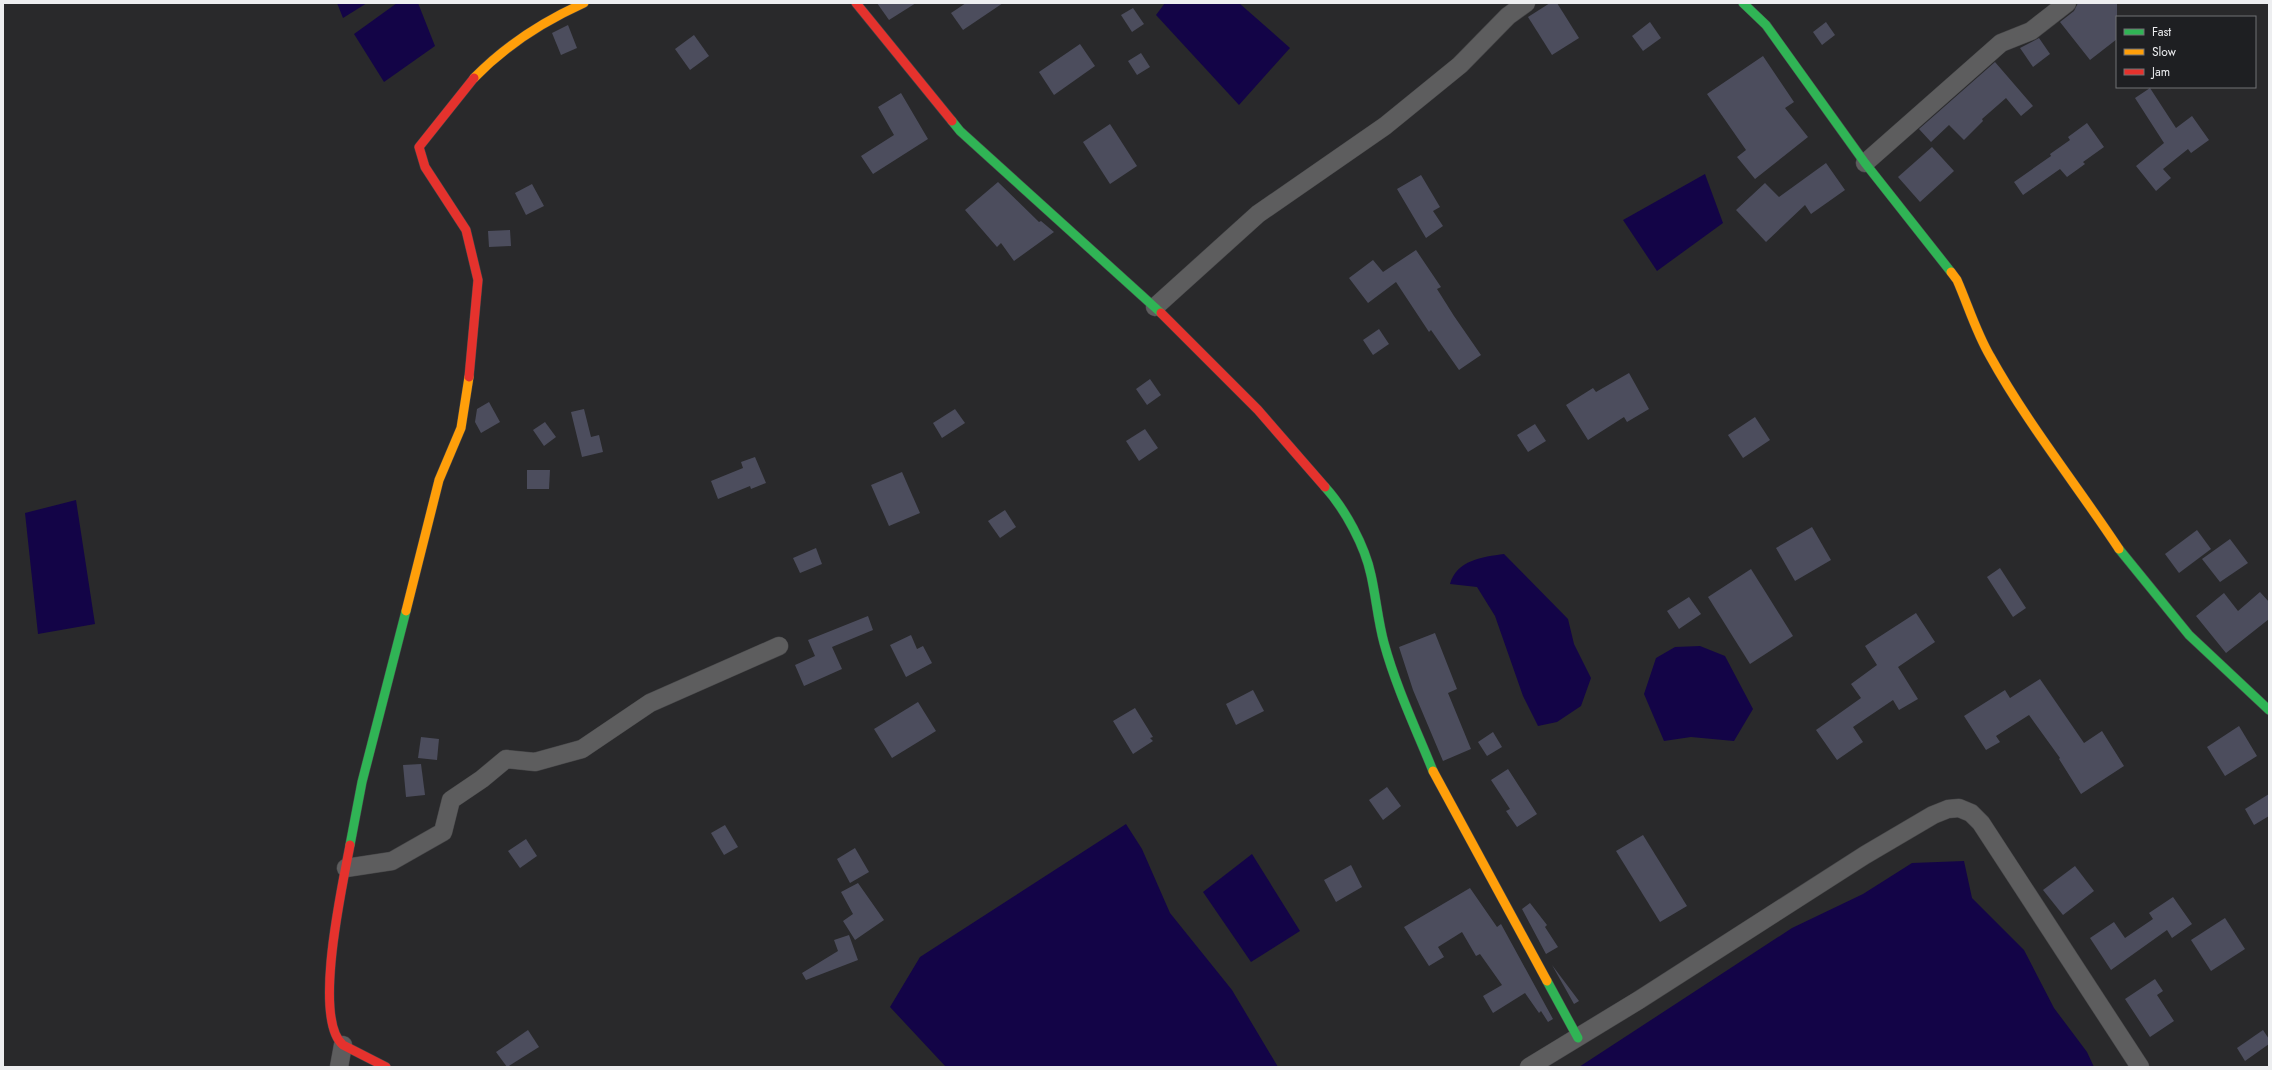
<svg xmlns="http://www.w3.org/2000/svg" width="2272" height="1070" viewBox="0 0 2272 1070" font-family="Jost,sans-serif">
  <rect width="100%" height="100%" fill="#29292b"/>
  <!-- water -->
  <g fill="#130447">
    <polygon points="337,3 367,3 343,18"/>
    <polygon points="397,3 418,3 435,46 384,82 354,34"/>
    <polygon points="1165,3 1239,3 1290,48 1239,105 1156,15"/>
    <polygon points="1705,174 1723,223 1657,271 1623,220"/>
    <polygon points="76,500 95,624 38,634 25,513"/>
    <path d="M1504 554 1568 619 1574 644 1591 678 1581 706 1557 722 1538 726 1523 696 1495 616 1477 587 1450 584C1457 560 1482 557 1504 554Z"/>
    <polygon points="1700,646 1725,656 1753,709 1734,741 1691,737 1664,741 1644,694 1656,658 1675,647"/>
    <polygon points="1126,824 1142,849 1170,913 1232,990 1278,1067 946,1067 890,1007 920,957"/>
    <polygon points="1252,854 1300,931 1251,962 1203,892"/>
    <polygon points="1964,861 1972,898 2024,950 2054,1008 2087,1052 2094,1067 1579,1067 1792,928 1863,894 1912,863"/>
  </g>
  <!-- building -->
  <g fill="#4c4d5d">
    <polygon points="877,3 916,3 889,20"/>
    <polygon points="966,3 1003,3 963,30 951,13"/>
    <polygon points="1550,3 1557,3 1579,38 1552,55 1528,17"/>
    <polygon points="2078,3 2117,3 2117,39 2090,60 2060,22 2074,11"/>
    <polygon points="1133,8 1144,24 1132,32 1121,15"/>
    <polygon points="1650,22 1661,38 1643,51 1632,36"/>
    <polygon points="1826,22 1835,35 1822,45 1813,32"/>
    <polygon points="568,25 577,48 561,55 552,33"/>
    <polygon points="694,35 709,56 690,70 675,49"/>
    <polygon points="2039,38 2050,54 2033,67 2020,48"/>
    <polygon points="1080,44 1095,66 1054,95 1039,72"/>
    <polygon points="1141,53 1150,67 1137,75 1128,61"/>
    <polygon points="1763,56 1794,102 1785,108 1808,137 1755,179 1737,157 1746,150 1707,94"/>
    <polygon points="1995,62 2033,106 2021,116 2006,98 1982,119 1983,121 1964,140 1949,125 1931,142 1919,129"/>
    <polygon points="2150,88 2176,128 2192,116 2209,140 2191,153 2188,149 2163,169 2171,178 2156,191 2136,166 2164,143 2135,98"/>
    <polygon points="901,93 928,139 873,174 861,156 894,135 878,107"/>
    <polygon points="2087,123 2104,147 2083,162 2085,164 2067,177 2060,169 2023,195 2014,182 2051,156 2050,154 2070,140 2068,137"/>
    <polygon points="1110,124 1137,166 1110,184 1083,142"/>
    <polygon points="1932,147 1954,171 1920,202 1898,177"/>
    <polygon points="1826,163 1845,190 1811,214 1805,205 1766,242 1736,210 1765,183 1779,197"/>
    <polygon points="1421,175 1440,207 1433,211 1443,226 1426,238 1397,189"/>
    <polygon points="998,182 1039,222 1041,221 1054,232 1014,261 1001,243 997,247 965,210"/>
    <polygon points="532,184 544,206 526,215 515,193"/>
    <polygon points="510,230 511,246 489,247 488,231"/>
    <polygon points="1416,250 1441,287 1437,289 1454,316 1481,355 1459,370 1431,330 1429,332 1396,282 1368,303 1349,278 1373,260 1383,272"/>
    <polygon points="1379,329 1389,344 1373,355 1363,340"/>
    <polygon points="1629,373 1649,409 1627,422 1624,417 1588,440 1566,405 1593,388 1596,392"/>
    <polygon points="1150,379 1161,395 1147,405 1136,389"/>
    <polygon points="489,402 500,422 481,433 475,422 477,409"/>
    <polygon points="584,409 591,437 599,435 603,452 582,457 571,412"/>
    <polygon points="955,409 965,423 942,438 933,423"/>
    <polygon points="1755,417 1770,440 1743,458 1728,435"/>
    <polygon points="545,422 556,437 544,446 533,430"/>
    <polygon points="1535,424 1546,441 1528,452 1517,435"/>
    <polygon points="1145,429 1158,448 1139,461 1126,441"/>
    <polygon points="755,457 766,483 751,489 750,486 718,499 711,481 743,468 741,462"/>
    <polygon points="527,470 550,470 549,489 527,489"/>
    <polygon points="902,472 920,513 889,526 871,485"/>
    <polygon points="1005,510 1016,527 1000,538 988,521"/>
    <polygon points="1812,527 1831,560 1795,581 1776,548"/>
    <polygon points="2197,530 2211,549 2179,573 2165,554"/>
    <polygon points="2230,539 2248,563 2220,582 2202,559"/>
    <polygon points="816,548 822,564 800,573 793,558"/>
    <polygon points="2000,568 2026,608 2013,617 1987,577"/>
    <polygon points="1751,569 1793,636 1750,664 1708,597"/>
    <polygon points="2260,592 2269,602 2269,619 2226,653 2196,616 2224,593 2238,611"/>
    <polygon points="1689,597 1701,614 1679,629 1667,611"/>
    <polygon points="1916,613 1935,642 1898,667 1918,699 1899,710 1893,700 1853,727 1863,742 1837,760 1816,730 1861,698 1851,684 1877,665 1865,646"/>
    <polygon points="868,616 873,630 832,647 842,669 804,686 795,665 815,656 808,640"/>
    <polygon points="1435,633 1457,689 1448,693 1471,749 1443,761 1413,690 1399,647"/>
    <polygon points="911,635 917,649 923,646 932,663 906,677 890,645"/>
    <polygon points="2040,679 2084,743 2102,731 2124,766 2081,794 2059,759 2060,758 2029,715 1996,736 2000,742 1986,750 1964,716 2005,690 2010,698"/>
    <polygon points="1253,690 1264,711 1236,725 1226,704"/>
    <polygon points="918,702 936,731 892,758 874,729"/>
    <polygon points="1135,708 1153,737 1150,738 1153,741 1133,754 1113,721"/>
    <polygon points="2239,726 2257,756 2225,776 2207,747"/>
    <polygon points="1493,732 1502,747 1487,756 1478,742"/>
    <polygon points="421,737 439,739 437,760 418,758"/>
    <polygon points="421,764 425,795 406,797 403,765"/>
    <polygon points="1508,769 1537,814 1517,827 1506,811 1510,809 1491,780"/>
    <polygon points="1387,787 1401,806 1383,820 1369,800"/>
    <polygon points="2269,794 2269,816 2254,825 2245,809"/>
    <polygon points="725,825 738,847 724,855 711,833"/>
    <polygon points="1643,835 1687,906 1660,922 1616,851"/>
    <polygon points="526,839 537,856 520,868 508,851"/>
    <polygon points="855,848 869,872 850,883 837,859"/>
    <polygon points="1351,865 1362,887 1336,902 1324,880"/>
    <polygon points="2075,866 2094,891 2063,915 2043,890"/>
    <polygon points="858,883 884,920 855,940 843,921 853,914 841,892"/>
    <polygon points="1470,888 1497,927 1501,924 1553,1019 1548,1022 1541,1011 1539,1013 1525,993 1493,1013 1483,996 1502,985 1480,954 1476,956 1462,932 1438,947 1444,957 1429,966 1404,927"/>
    <polygon points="2173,897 2192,924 2172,938 2167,930 2111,970 2090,938 2114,922 2125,938 2153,919 2149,913"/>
    <polygon points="1530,903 1547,925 1545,927 1558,947 1546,954 1522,909"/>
    <polygon points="2225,918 2245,949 2211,971 2191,940"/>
    <polygon points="849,935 858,960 806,980 802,973 838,951 834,940"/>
    <polygon points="1552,965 1579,1001 1574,1004"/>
    <polygon points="2155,979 2163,991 2157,995 2174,1021 2150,1037 2125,999"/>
    <polygon points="528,1030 539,1047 507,1067 496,1052"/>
    <polygon points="2263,1030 2269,1039 2269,1044 2245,1061 2237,1048"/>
  </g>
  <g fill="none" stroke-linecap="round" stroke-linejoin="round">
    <defs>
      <g id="street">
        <polyline points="1865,163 2001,43 2031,31 2067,3"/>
        <polyline points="1155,307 1258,214 1385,126 1460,65 1508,16 1526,3"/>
        <polyline points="346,868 392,861 443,832 451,800 482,779 506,759 535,762 582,749 650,703 779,646"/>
        <polyline points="339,1067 343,1045"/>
        <polyline points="1529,1067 1639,1000 1865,855 1933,815 1948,809 1959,808 1971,813 1981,823 2140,1067"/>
      </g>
      <g id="fast">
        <polyline points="1743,3 1766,25 1865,163 1951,272"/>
        <polyline points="952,121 960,131 1161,313"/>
        <path d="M1325 487C1345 509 1365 546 1371 575 1376 597 1378 621 1384 643 1396 687 1416 729 1433 771"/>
        <polyline points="2119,549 2189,635 2269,710"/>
        <polyline points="350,845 362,782 406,611"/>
        <polyline points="1547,981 1578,1038"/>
      </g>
      <g id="slow">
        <path d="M474 78C506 45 542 22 584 3"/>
        <path d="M1951 272 1957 280C1968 305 1976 332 1990 356 2027 423 2076 484 2119 549"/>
        <polyline points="406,611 439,480 461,428 469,377"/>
        <polyline points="1433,771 1547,981"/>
      </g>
      <g id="jam">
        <polyline points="856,3 952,121"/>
        <polyline points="1161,313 1258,410 1325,487"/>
        <polyline points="469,377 478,280 466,230 425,167 419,147 474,78"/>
        <path d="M350 845C343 883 312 1019 343 1045L386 1067"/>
      </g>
    </defs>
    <!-- street casing -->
    <use href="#street" stroke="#464648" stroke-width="19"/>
    <!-- fast casing -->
    <use href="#fast" stroke="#464648" stroke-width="10"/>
    <!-- slow casing -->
    <use href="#slow" stroke="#464648" stroke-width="10"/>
    <!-- jam casing -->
    <use href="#jam" stroke="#464648" stroke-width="10"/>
    <!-- street -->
    <use href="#street" stroke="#5d5d5e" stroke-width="18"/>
    <!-- fast -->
    <use href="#fast" stroke="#30b455" stroke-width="9"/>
    <!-- slow -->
    <use href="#slow" stroke="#ff9f0a" stroke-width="9"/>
    <!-- jam -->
    <use href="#jam" stroke="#e5322d" stroke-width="9"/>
  </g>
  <!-- border -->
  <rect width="2272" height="1070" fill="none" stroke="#edeef0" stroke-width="8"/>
  <!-- legend -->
  <rect x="2116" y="16" width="140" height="72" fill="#1e1f22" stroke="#717274"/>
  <rect x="2124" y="29" width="20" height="6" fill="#30b455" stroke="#717274"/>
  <text x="2152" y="36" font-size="12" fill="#edeef0">Fast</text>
  <rect x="2124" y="49" width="20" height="6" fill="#ff9f0a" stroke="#717274"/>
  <text x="2152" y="56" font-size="12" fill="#edeef0">Slow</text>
  <rect x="2124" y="69" width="20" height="6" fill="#e5322d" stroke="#717274"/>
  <text x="2152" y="76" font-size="12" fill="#edeef0">Jam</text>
</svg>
